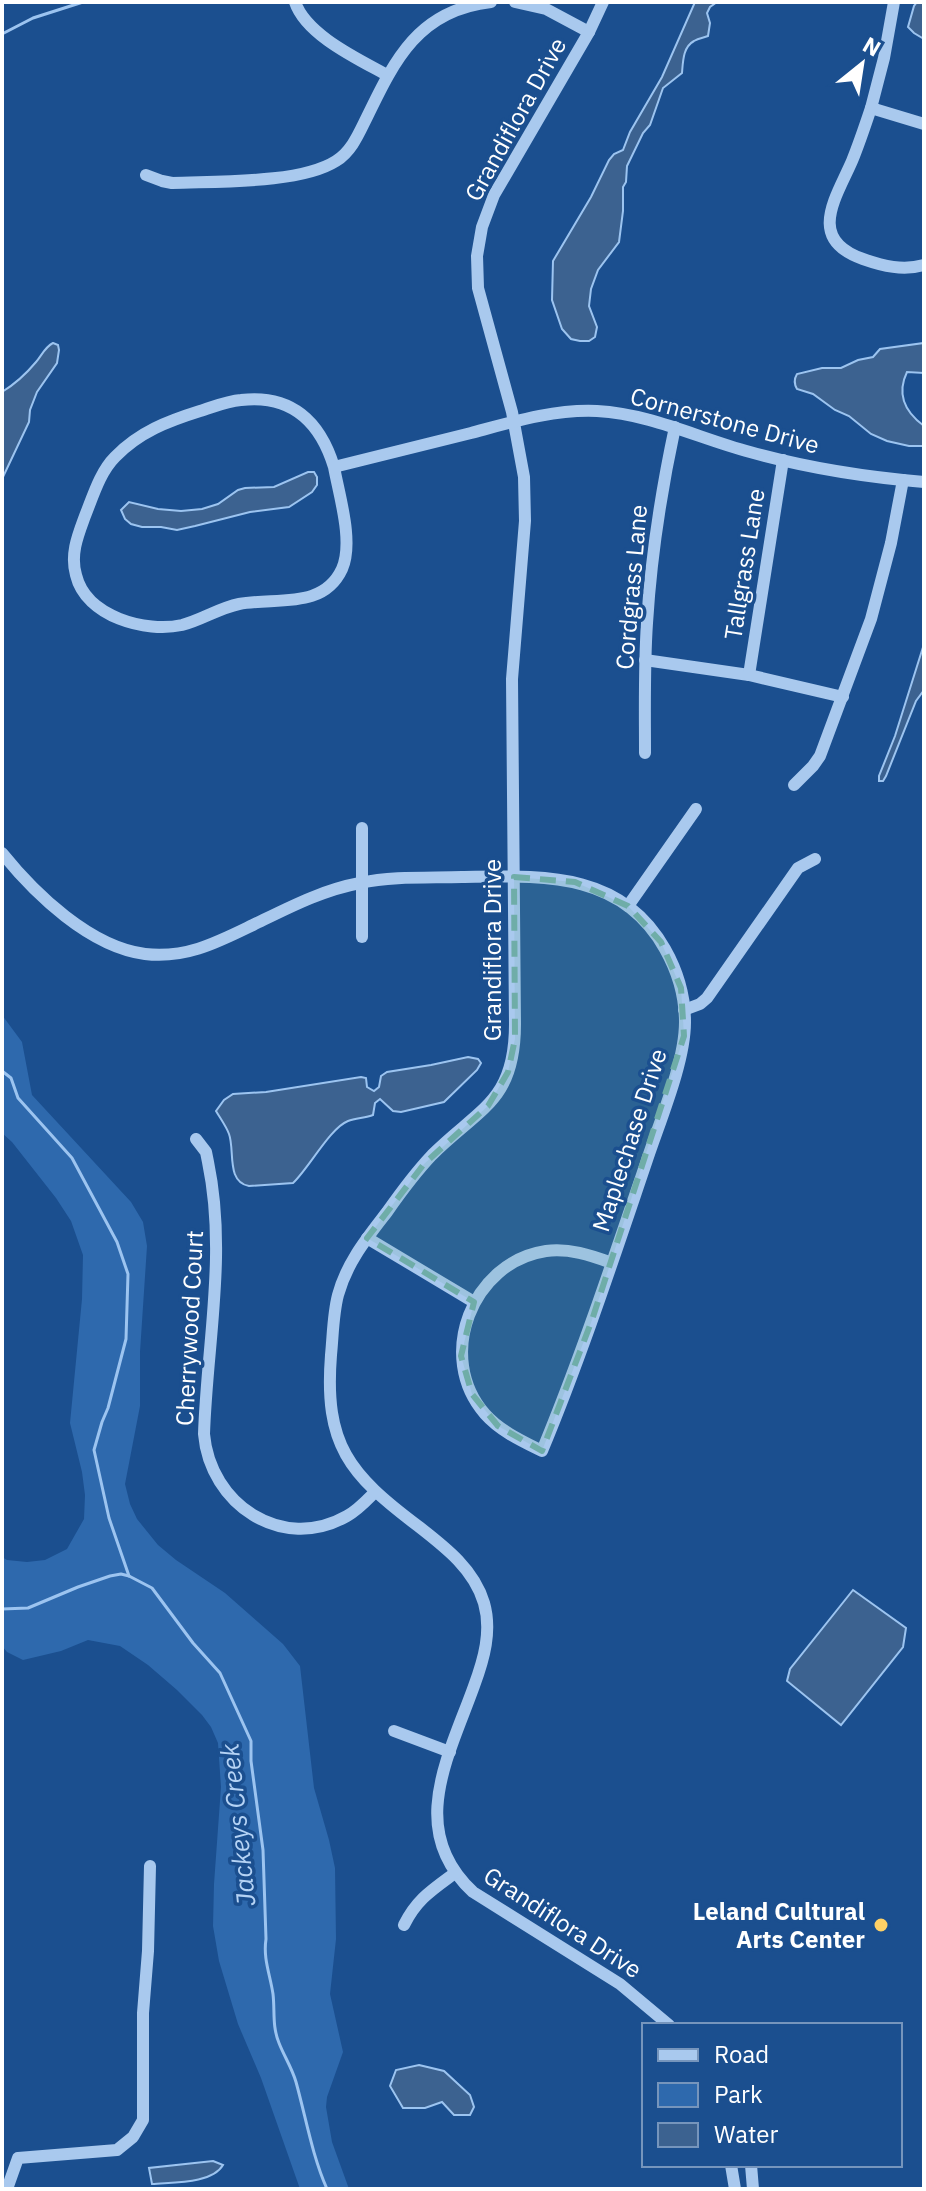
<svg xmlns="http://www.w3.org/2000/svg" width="926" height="2191" viewBox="0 0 926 2191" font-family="'IBM Plex Sans',sans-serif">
  <rect width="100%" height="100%" fill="#1b4f8f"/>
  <!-- green -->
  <polygon fill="#2e69ad" points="2,1015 22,1042 32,1095 131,1202 143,1222 147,1246 140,1352 140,1406 125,1484 130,1504 137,1519 158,1545 176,1560 225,1593 283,1644 300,1666 314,1788 329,1840 335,1868 336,1939 330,1994 343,2052 327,2097 326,2107 332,2142 349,2189 300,2189 261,2078 238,2024 219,1961 213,1926 214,1884 221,1787 218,1743 211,1727 202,1715 177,1690 148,1665 120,1646 88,1640 61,1651 23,1660 7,1652 2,1646 2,1557 7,1560 27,1562 45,1560 67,1549 84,1519 85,1495 82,1472 70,1423 82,1299 83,1255 71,1221 56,1198 12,1142 2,1133"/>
  <!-- water -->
  <g fill="#3c6290" stroke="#9cc4f0" stroke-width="2">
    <path d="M695 2H717L710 7 707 13 710 23 708 36C703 38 699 38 694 41 683 47 683 61 682 73L663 88 650 125 643 133 627 166 626 182 623 187V211L619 242 598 270 591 289 589 306 597 327 595 337 589 341H580L571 339 562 329 552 300 553 261 591 197 609 160 614 154 623 150 630 132 662 77Z"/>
    <polygon points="917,2 924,2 924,39 914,33 908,27 914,6"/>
    <path d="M53 343 58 345 59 350 57 363 37 392 30 410 29 422 2 479V392C15 384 26 374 36 362 42 355 45 347 53 343Z"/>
    <path d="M924 343V373L907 372C896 395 905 412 924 426V446H909L887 441 871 434 849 416 835 410 813 394 797 389C794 384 794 379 797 374L822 368H841L858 360 873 357 880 349Z"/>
    <polygon points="308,472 314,472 317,477 317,485 312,492 289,507 250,512 195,526 177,530 161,527 142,527 131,524 125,519 121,510 129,502 158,509 181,511 202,509 218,504 238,490 245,488 274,487"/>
    <polygon points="924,644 924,690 916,701 886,776 883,781 879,781 879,776 895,736"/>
    <path d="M468 1057 478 1059 481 1063 477 1070 444 1102 401 1112 393 1111 380 1099 375 1103 373 1115C366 1118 356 1118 348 1121 330 1128 309 1168 293 1183L249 1186C226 1182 235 1150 229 1134 226 1126 220 1118 216 1111L224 1100 233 1094 266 1092 361 1077 366 1078 367 1087 374 1091 379 1087 381 1076 387 1072 431 1065Z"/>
    <polygon points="853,1590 906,1628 903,1647 841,1725 787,1681 790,1669"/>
    <polygon points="419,2065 444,2071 470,2095 474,2107 470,2115 454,2115 442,2102 425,2108 403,2108 390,2086 396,2070"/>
    <path d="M213 2161 223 2165C212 2184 172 2182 152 2184L149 2168Z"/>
  </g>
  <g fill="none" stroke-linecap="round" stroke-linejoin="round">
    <!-- stream -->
    <g stroke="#9cc4f0" stroke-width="3">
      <polyline points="2,34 33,18 83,2"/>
      <polyline points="2,1071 11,1078 18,1098 72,1158 117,1242 128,1274 126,1339 108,1408 102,1422 94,1450 109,1518 129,1576"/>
      <path d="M2 1609 28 1608 78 1587 110 1576 121 1574 129 1576 152 1588 193 1643 220 1673 251 1741V1761L263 1850 266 1939C263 1959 270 1974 273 1994 275 2011 272 2026 279 2043 284 2056 292 2068 296 2082 306 2118 312 2155 327 2189"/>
    </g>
    <!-- minor -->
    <g stroke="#a9c9ee" stroke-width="12">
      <path d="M295 2C306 35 358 59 387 75"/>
      <polyline points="515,2 546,9 589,32"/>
      <path d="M603 2 589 32 494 195 482 227 477 256 478 288 512 412 524 477 525 521 512 679 515 1024C515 1102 479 1108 432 1155 415 1173 401 1192 387 1212 367 1238 347 1262 338 1295 333 1314 333 1335 331 1355 324 1445 349 1474 418 1526 445 1547 474 1569 484 1603 492 1631 484 1659 474 1686 449 1756 406 1830 473 1892L620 1984 669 2025"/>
      <polyline points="871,108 884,58 894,2"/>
      <path d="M924 124 871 108C865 126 859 144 852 161 836 198 806 239 863 259 883 266 903 271 924 265"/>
      <path d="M146 175 162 181 172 183C216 181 300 184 336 161 352 151 359 133 367 117 395 59 419 10 491 2"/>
      <path d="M334 467C339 495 354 542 342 569 323 610 276 597 239 604 219 608 202 620 182 625 146 633 86 617 76 575 70 554 78 535 85 516 93 496 100 472 115 457 139 432 168 421 200 411 213 407 227 401 241 400 291 394 320 421 334 467 380 456 425 444 471 433 512 422 554 409 597 411 651 414 698 438 750 452 807 468 865 477 924 482"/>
      <polyline points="645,660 749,675 843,697"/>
      <polyline points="749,675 783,460"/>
      <path d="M645 753C645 710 644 666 647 623 651 557 661 492 675 427"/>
      <polyline points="794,785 813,766 820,756 871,619 891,543 903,480"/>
      <polyline points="362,828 362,937"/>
      <path d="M2 853C35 894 90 947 145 954 186 959 218 942 253 925 288 908 322 890 360 883 393 876 428 878 462 877 540 876 621 870 665 949 678 972 685 996 685 1022 685 1063 659 1123 646 1163 613 1260 581 1357 542 1451 522 1441 500 1431 485 1414 435 1357 472 1262 546 1251 569 1248 590 1255 612 1263"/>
      <polyline points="628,906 696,809"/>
      <polyline points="684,1010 700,1004 707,998 798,868 815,859"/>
      <path d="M196 1139 206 1152 208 1162C227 1253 207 1343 204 1434 210 1504 282 1553 347 1516 358 1510 366 1501 375 1492"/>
      <polyline points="367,1238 474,1302"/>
      <polyline points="394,1731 450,1752"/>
      <path d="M404 1925C417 1899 432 1890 455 1873"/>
      <polyline points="731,2165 735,2189"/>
      <polyline points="751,2165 753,2189"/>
      <polyline points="7,2189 18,2158 117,2150 133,2137 143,2120 143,2013 148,1951 150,1866"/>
    </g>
  </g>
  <!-- marked area -->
  <path fill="#6fada8" fill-opacity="0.2" stroke="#6fada8" stroke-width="6" stroke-dasharray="16 10" stroke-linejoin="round" d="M514 877 575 882 628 906 661 942 681 988 684 1036 592 1320 542 1451 498 1426 472 1394 461 1356 474 1302 367 1238 424 1164 488 1106 508 1072 515 1039Z"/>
  <!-- markers -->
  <circle fill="#ffd166" stroke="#1b4f8f" stroke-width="3" cx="881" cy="1925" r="8"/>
  <g text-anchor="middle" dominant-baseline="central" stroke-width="7" stroke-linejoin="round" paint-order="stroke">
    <!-- street labels -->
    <g font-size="24" fill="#fff" stroke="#1b4f8f">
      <text transform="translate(515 119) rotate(-61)">Grandiflora Drive</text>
      <text transform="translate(725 420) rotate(15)">Cornerstone Drive</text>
      <text transform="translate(744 564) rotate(-81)">Tallgrass Lane</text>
      <text transform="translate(631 587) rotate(-85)">Cordgrass Lane</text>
      <text transform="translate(492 950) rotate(-90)">Grandiflora Drive</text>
      <text transform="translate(629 1140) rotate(-72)">Maplechase Drive</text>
      <text transform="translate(189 1328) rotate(-87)">Cherrywood Court</text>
      <text transform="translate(563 1922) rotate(33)">Grandiflora Drive</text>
    </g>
    <!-- poi labels -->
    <g font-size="24" font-weight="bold" fill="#fff" stroke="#1b4f8f" text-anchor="end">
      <text x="865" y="1911">Leland Cultural<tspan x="865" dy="28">Arts Center</tspan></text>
    </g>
    <!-- water labels -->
    <g font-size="26" font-style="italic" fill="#b5d3f5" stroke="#1b4f8f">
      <text transform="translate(237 1825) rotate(-96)">Jackeys Creek</text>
    </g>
  </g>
  <!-- border -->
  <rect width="926" height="2191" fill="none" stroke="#ffffff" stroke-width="8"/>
  <!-- legend -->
  <rect x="642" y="2023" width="260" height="144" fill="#1b4f8f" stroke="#7695bc" stroke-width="2"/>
  <rect x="658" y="2049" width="40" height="12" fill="#a9c9ee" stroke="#7695bc" stroke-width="2"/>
  <text x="714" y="2063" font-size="24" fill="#ffffff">Road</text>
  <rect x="658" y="2083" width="40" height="24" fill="#2e69ad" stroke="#7695bc" stroke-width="2"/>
  <text x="714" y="2103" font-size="24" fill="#ffffff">Park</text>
  <rect x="658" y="2123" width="40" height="24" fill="#3c6290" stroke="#7695bc" stroke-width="2"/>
  <text x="714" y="2143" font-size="24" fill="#ffffff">Water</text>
  <!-- north arrow -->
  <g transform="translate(862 64) rotate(30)" stroke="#1b4f8f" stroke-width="6" paint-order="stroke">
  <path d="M0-6L14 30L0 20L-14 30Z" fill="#ffffff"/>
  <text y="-12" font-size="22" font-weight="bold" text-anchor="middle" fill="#ffffff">N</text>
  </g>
</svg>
